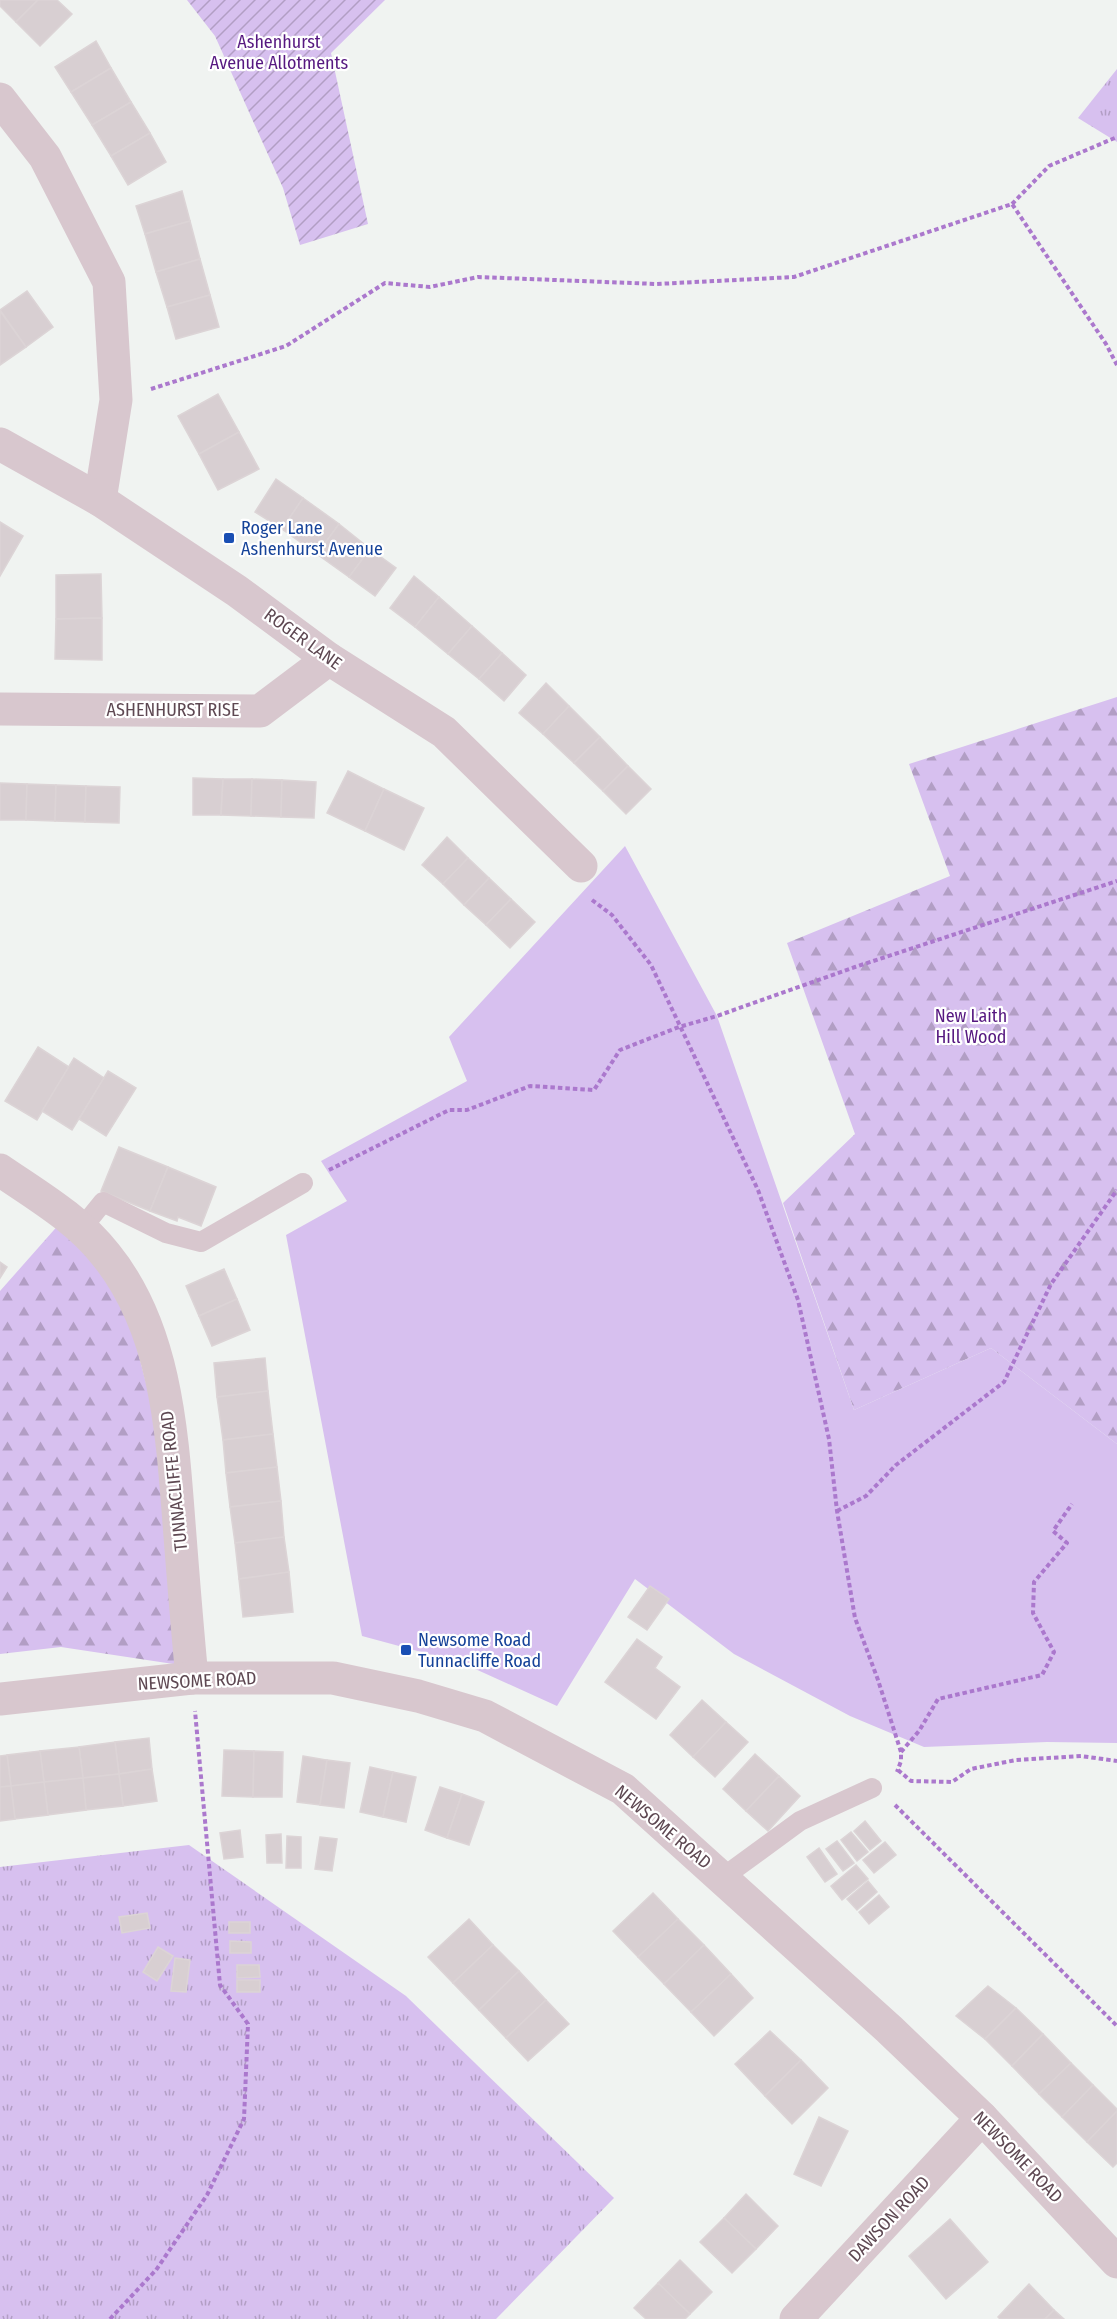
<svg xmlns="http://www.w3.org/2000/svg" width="1117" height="2319" viewBox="0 0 1117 2319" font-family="'Fira Sans Condensed',sans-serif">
  <defs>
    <pattern id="grass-tufts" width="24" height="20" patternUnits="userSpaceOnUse" patternTransform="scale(1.5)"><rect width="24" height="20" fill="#d7c0ef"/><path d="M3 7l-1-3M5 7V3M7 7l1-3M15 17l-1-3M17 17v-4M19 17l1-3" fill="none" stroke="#b29ec4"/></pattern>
    <pattern id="forest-firs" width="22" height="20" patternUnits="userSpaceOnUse" patternTransform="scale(1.5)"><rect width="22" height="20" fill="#d7c0ef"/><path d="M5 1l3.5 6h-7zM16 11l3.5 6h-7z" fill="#b29ec4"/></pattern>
    <pattern id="garden-furrows" width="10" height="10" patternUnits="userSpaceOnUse" patternTransform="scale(1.5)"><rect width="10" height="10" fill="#d7c0ef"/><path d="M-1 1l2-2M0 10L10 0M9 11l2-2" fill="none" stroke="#b29ec4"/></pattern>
  </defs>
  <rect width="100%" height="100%" fill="#f0f3f1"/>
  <!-- grass -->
  <g fill="url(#grass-tufts)">
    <polygon points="1117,69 1117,142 1078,118"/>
    <polygon points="189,1845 406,1996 614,2198 496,2319 0,2319 0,1867"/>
  </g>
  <!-- forest -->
  <g fill="url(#forest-firs)">
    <polygon points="1117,697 1117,1444 991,1348 854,1410 783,1203 855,1134 787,943 950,876 909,764"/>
    <polygon points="61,1222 123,1295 162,1444 180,1665 61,1647 0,1654 0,1291"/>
  </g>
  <!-- park -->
  <polygon fill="#d7c0ef" points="625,846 717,1016 854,1410 991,1348 1117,1444 1117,1743 1047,1742 924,1747 850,1716 734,1654 635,1579 557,1706 462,1663 362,1636 286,1235 347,1201 321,1161 467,1081 449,1037"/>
  <!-- garden -->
  <polygon fill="url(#garden-furrows)" points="187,0 385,0 331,53 368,224 300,245 283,188 215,36"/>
  <!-- building -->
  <g fill="#d8cfd2" stroke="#dcd4d6" stroke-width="1.5">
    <polygon points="0,0 38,0 16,22 0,6"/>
    <polygon points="38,0 57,0 72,14 40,46 16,22"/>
    <polygon points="96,41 111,68 71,92 55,67"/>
    <polygon points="111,68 131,102 92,125 71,92"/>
    <polygon points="131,102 150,133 111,156 92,125"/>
    <polygon points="150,133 166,162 128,185 111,156"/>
    <polygon points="182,191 190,221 145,234 136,206"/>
    <polygon points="190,221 200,259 156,272 145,234"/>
    <polygon points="200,259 210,295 167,307 156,272"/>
    <polygon points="27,291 53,327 26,347 0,310"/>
    <polygon points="210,295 219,327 176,339 167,307"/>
    <polygon points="0,311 26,347 0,365"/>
    <polygon points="218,394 239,432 199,454 178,416"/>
    <polygon points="239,432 259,469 218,490 199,454"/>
    <polygon points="276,479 303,498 282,529 255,512"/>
    <polygon points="303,498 339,524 317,554 282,529"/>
    <polygon points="0,522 23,536 0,576"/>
    <polygon points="339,524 370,549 349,577 317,554"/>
    <polygon points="370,549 396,568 375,596 349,577"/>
    <polygon points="101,574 102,618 56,619 56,575"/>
    <polygon points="414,576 439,597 415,627 390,608"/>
    <polygon points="439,597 472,626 448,654 415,627"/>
    <polygon points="102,618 102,660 55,659 56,619"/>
    <polygon points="472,626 502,653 479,679 448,654"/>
    <polygon points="502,653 526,675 504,701 479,679"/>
    <polygon points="546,683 569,706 543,734 519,713"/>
    <polygon points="569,706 600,737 574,763 543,734"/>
    <polygon points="600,737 628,766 603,791 574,763"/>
    <polygon points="628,766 651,789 626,814 603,791"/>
    <polygon points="348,771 384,789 365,831 327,813"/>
    <polygon points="193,778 223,779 221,815 193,815"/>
    <polygon points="223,779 252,779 251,816 221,815"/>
    <polygon points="252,779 282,780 281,817 251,816"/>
    <polygon points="282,780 316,782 314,818 281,817"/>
    <polygon points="0,783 27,784 26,820 0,820"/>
    <polygon points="27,784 56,785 55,821 26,820"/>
    <polygon points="56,785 86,786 85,822 55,821"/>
    <polygon points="86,786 120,787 119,823 85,822"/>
    <polygon points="384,789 424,808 404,850 365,831"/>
    <polygon points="447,837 468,858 443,884 422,865"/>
    <polygon points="468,858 489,878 464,905 443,884"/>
    <polygon points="489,878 511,899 486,925 464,905"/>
    <polygon points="511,899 535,922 510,948 486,925"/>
    <polygon points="38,1047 69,1067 37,1120 5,1101"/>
    <polygon points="74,1058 104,1078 72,1130 42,1111"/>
    <polygon points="108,1071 136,1088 106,1136 79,1119"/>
    <polygon points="119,1147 168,1167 150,1211 101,1191"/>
    <polygon points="168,1167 216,1187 201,1226 178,1217 177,1221 150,1211"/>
    <polygon points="0,1262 7,1267 0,1278"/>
    <polygon points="224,1269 237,1299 199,1316 186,1286"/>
    <polygon points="237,1299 250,1330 212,1346 199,1316"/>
    <polygon points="265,1358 268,1391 217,1397 214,1363"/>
    <polygon points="268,1391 273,1434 223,1440 217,1397"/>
    <polygon points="273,1434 277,1467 226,1473 223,1440"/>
    <polygon points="277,1467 281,1501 230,1507 226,1473"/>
    <polygon points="281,1501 284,1537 235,1543 230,1507"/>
    <polygon points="284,1537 289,1572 239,1579 235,1543"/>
    <polygon points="289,1572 293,1612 243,1617 239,1579"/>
    <polygon points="650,1586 669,1599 647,1630 628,1617"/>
    <polygon points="637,1639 662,1657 655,1668 680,1687 656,1719 605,1682"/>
    <polygon points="702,1700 726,1722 693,1757 670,1735"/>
    <polygon points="726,1722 748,1742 715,1777 693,1757"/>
    <polygon points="149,1738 152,1769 119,1774 115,1742"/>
    <polygon points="115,1742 119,1774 83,1778 79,1747"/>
    <polygon points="79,1747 83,1778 44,1782 40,1751"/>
    <polygon points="224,1750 254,1751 253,1797 222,1796"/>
    <polygon points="40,1751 44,1782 11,1786 7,1755"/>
    <polygon points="254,1751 283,1752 282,1797 253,1797"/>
    <polygon points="755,1754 779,1776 746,1811 723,1789"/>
    <polygon points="7,1755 11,1786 0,1787 0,1756"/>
    <polygon points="303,1756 327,1760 320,1805 297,1802"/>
    <polygon points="327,1760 350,1763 344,1808 320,1805"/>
    <polygon points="370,1767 393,1772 383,1817 360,1812"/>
    <polygon points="152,1769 157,1801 123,1806 119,1774"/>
    <polygon points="393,1772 416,1777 406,1822 383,1817"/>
    <polygon points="119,1774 123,1806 86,1810 83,1778"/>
    <polygon points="779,1776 800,1796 768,1831 746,1811"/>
    <polygon points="83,1778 86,1810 48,1815 44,1782"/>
    <polygon points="44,1782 48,1815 15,1819 11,1786"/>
    <polygon points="11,1786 15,1819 0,1821 0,1787"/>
    <polygon points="440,1787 462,1794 447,1838 425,1830"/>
    <polygon points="462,1794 484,1802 469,1845 447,1838"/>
    <polygon points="865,1821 881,1841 870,1850 854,1831"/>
    <polygon points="240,1830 243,1857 224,1859 220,1833"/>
    <polygon points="851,1832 868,1852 857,1861 841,1840"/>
    <polygon points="281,1834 282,1863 267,1863 266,1835"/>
    <polygon points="287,1836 301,1837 301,1868 286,1868"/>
    <polygon points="320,1837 337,1839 332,1871 315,1869"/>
    <polygon points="837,1841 854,1863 843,1871 826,1849"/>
    <polygon points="885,1842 896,1855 874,1873 863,1860"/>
    <polygon points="819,1848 837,1874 825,1882 807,1857"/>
    <polygon points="856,1865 868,1879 842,1900 831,1886"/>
    <polygon points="868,1881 877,1892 857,1910 847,1899"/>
    <polygon points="653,1893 678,1919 638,1957 613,1931"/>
    <polygon points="879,1895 889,1907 869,1924 859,1912"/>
    <polygon points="147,1913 150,1928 122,1933 119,1917"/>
    <polygon points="469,1919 493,1945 453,1983 428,1957"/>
    <polygon points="678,1919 704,1945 664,1984 638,1957"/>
    <rect x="229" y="1922" width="21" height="11"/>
    <polygon points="230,1941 251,1942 251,1953 230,1953"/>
    <polygon points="493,1945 519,1971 479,2010 453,1983"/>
    <polygon points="704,1945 731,1974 691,2012 664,1984"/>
    <polygon points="158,1947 173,1956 157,1981 143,1972"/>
    <polygon points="175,1958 190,1960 186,1992 171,1991"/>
    <polygon points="237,1965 259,1965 260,1977 237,1978"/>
    <polygon points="519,1971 546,2000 506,2038 479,2010"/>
    <polygon points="731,1974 753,1998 714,2036 691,2012"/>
    <rect x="237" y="1980" width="23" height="12"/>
    <polygon points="988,1986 1016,2008 985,2039 956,2016"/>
    <polygon points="546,2000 569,2024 528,2061 506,2038"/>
    <polygon points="1016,2008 1043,2034 1012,2066 985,2039"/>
    <polygon points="770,2031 801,2060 765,2096 735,2064"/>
    <polygon points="1043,2034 1071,2063 1039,2094 1012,2066"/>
    <polygon points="801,2060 828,2088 792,2124 765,2096"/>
    <polygon points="1071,2063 1093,2085 1062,2117 1039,2094"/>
    <polygon points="1093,2085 1117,2109 1117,2111 1087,2142 1062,2117"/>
    <polygon points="1117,2111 1117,2163 1113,2167 1087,2142"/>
    <polygon points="819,2117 848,2131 821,2186 794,2174"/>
    <polygon points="746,2194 778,2226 756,2249 724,2218"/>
    <polygon points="724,2218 756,2249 732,2273 700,2242"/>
    <polygon points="950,2219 988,2262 946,2299 909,2256"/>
    <polygon points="680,2260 712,2292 690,2314 658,2283"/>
    <polygon points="658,2283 690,2314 685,2319 646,2319 634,2308"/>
    <polygon points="1029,2284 1054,2310 1045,2319 1000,2319 998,2317"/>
    <polygon points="1054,2310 1064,2319 1045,2319"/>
  </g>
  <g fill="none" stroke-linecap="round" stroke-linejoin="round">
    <!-- path -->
    <g stroke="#ab78cd" stroke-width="4" stroke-dasharray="4.5 3" stroke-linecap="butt">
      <polyline points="1012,204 1049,166 1117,137"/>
      <polyline points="151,389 286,346 385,283 430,287 478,277 657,284 794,277 1012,204 1106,344 1117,365"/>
      <polyline points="592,900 612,915 651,965 758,1190 798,1300 829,1439 837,1511 855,1618 878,1680 901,1752 901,1761 897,1772"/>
      <polyline points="329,1170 449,1110 467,1110 530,1086 594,1090 620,1050 679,1027 717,1016 855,967 1117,881"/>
      <polyline points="837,1511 866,1496 896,1465 1004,1382 1051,1284 1117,1190"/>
      <polyline points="901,1752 919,1731 938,1699 1042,1675 1054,1652 1033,1613 1034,1582 1067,1543 1053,1531 1072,1504"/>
      <polyline points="898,1770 911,1781 952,1782 971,1769 1016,1760 1081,1756 1117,1761"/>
      <polyline points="895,1805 1117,2026"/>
      <polyline points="110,2319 156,2270 207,2195 244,2119 248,2024 220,1985 195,1711"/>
    </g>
    <!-- lane -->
    <g stroke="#d8c7ce" stroke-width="20">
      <polyline points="82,1228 103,1202 166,1233 201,1242 303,1183"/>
      <polyline points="722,1878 800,1821 872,1788"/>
    </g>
    <!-- street -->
    <g stroke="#d8c7ce" stroke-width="33">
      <polyline points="0,99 45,157 109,282 116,400 100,500"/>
      <polyline points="0,444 100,500 237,591 329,659 444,732 581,866"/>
      <polyline points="0,709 260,711 329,659"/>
      <path d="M0 1170C38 1196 78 1219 106 1255 166 1329 172 1432 179 1523 183 1575 187 1626 192 1678"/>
      <polyline points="0,1699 192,1678 333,1678 418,1696 485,1716 623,1789 889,2029 982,2118 1117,2262"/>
      <polyline points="796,2319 982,2118"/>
    </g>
  </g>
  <!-- markers -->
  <g fill="#1a4fb4" stroke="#fff" stroke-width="2">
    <rect x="223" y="532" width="12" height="12" rx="3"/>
    <rect x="400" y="1644" width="12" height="12" rx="3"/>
  </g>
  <g text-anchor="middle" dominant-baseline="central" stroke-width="4.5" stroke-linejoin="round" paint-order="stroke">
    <!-- park labels -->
    <g font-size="18" fill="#561880" stroke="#fff">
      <text x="279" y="42">Ashenhurst<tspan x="279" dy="21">Avenue Allotments</tspan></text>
      <text x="971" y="1016">New Laith<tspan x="971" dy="21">Hill Wood</tspan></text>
    </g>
    <!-- transit labels -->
    <g font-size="18" fill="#164399" stroke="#fff" text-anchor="start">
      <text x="241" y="528">Roger Lane<tspan x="241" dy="21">Ashenhurst Avenue</tspan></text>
      <text x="418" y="1640">Newsome Road<tspan x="418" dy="21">Tunnacliffe Road</tspan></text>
    </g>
    <!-- street labels -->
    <g font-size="18" fill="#5e4852" stroke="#fff">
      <text transform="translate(303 639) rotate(36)">ROGER LANE</text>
      <text x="173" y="710">ASHENHURST RISE</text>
      <text transform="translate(174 1481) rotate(-96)">TUNNACLIFFE ROAD</text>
      <text transform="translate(197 1681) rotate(-3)">NEWSOME ROAD</text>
      <text transform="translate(663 1827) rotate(40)">NEWSOME ROAD</text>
      <text transform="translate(1018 2157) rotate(46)">NEWSOME ROAD</text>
      <text transform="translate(889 2219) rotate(-47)">DAWSON ROAD</text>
    </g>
  </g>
</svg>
